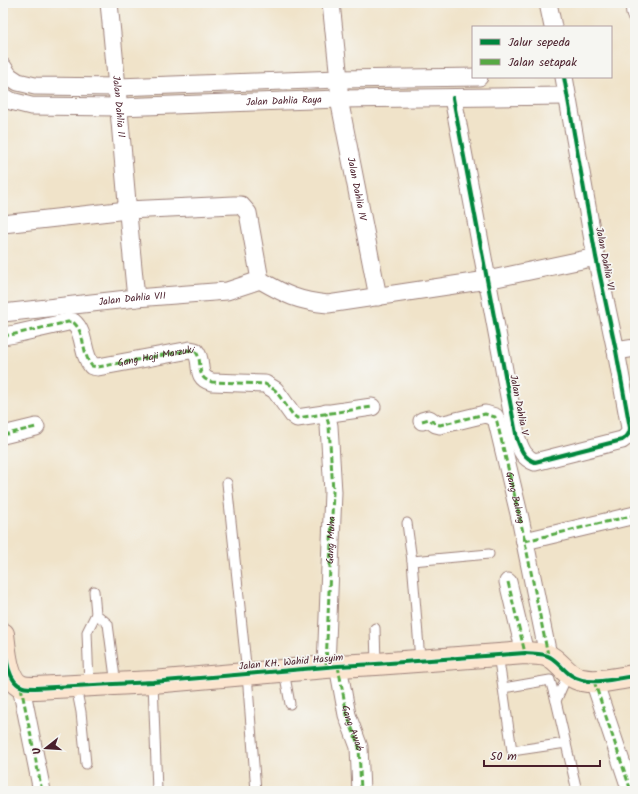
<svg xmlns="http://www.w3.org/2000/svg" width="638" height="794" viewBox="0 0 638 794" font-family="Kalam,sans-serif">
  <rect width="100%" height="100%" fill="#f6f6f2"/>
  <filter id="ink" filterUnits="userSpaceOnUse"><feTurbulence type="fractalNoise" baseFrequency=".025" numOctaves="2"/><feDisplacementMap in="SourceGraphic" scale="8" xChannelSelector="R" yChannelSelector="G"/><feConvolveMatrix kernelMatrix="1 2 1 2 8 2 1 2 1" color-interpolation-filters="sRGB"/></filter>
  <filter id="wash" filterUnits="userSpaceOnUse"><feTurbulence type="fractalNoise" baseFrequency=".012" numOctaves="4" result="noise"/><feDisplacementMap in="SourceGraphic" scale="16" xChannelSelector="R" yChannelSelector="G"/><feGaussianBlur stdDeviation="0.9" result="paint"/><feColorMatrix in="noise" values="0 0 0 0 0 0 0 0 0 0 0 0 0 0 0 0 0 1.4 0 .05"/><feComposite in="paint" operator="in"/></filter>
  <g filter="url(#wash)">
    <rect width="100%" height="100%" fill="#f0e3c9"/>
  </g>
  <g filter="url(#ink)">
    <g fill="none" stroke-linecap="round" stroke-linejoin="round">
      <defs>
        <g id="lane">
          <polyline points="227,483 247,674 256,791"/>
          <polyline points="407,523 412,561 420,660"/>
          <polyline points="412,561 489,554"/>
          <polyline points="96,614 108,624 116,685"/>
          <polyline points="375,628 376,664"/>
          <polyline points="498,654 503,688"/>
          <polyline points="284,671 290,704"/>
          <polyline points="568,674 556,701 577,791"/>
          <polyline points="153,682 157,791"/>
          <polyline points="89,685 87,632 96,614 94,591"/>
          <polyline points="76,687 81,712 86,764"/>
          <polyline points="556,701 550,680 503,688 512,751 566,743"/>
        </g>
        <g id="street">
          <path id="s1" d="M109 3C119 101 126 200 136 298"/>
          <path id="s2" d="M331 3 339 79V99L378 297"/>
          <polyline points="548,3 553,27"/>
          <polyline points="634,3 635,14"/>
          <polyline points="3,67 9,76 18,82 35,86 118,87 339,79 479,77"/>
          <path id="s3" d="M3 96 11 101 31 106 119 107 339 99 566 96"/>
          <path d="M453 98 517 439C521 450 524 458 535 462L622 440C627 437 630 434 630 428L616 351 596 257 564 77"/>
          <path d="M3 224 127 210 234 205H241L248 213 260 280C286 295 298 301 328 304L487 280 596 257"/>
          <path id="s4" d="M3 313 136 298 227 291 260 280"/>
          <path d="M3 336 15 334 68 322H73C86 333 81 353 92 366L98 367 190 350 195 351C205 362 193 377 212 382L265 384 275 390 293 415 297 418 372 407"/>
          <polyline points="616,351 635,348"/>
          <path id="s5" d="M422 421 429 419 436 424 440 425 485 414 495 417 497 422 520 518 548 655"/>
          <polyline points="3,435 36,427"/>
          <polyline points="525,541 635,515"/>
          <polyline points="508,582 525,653"/>
          <polyline points="338,666 347,715 359,747 361,791"/>
          <polyline points="326,667 333,492 329,426 326,413"/>
          <polyline points="594,681 631,791"/>
          <polyline points="21,687 42,791"/>
        </g>
        <path id="secondary" d="M3 634C5 648 6 683 23 687 26 688 31 688 35 688L153 682 338 666 376 664 525 653C532 654 544 653 550 657 562 664 567 677 582 680 598 684 619 678 635 676"/>
      </defs>
      <!-- lane casing -->
      <use href="#lane" stroke="#9d817a" stroke-width="11"/>
      <!-- street casing -->
      <use href="#street" stroke="#9d817a" stroke-width="19"/>
      <!-- secondary casing -->
      <use href="#secondary" stroke="#9d817a" stroke-width="24"/>
      <!-- lane -->
      <use href="#lane" stroke="#fff" stroke-width="9"/>
      <!-- street -->
      <use href="#street" stroke="#fff" stroke-width="17"/>
      <!-- secondary -->
      <use href="#secondary" stroke="#fbe5cf" stroke-width="22"/>
      <!-- quiet -->
      <g stroke="#57aa44" stroke-width="3" stroke-dasharray="6 3" stroke-linecap="butt">
        <path id="s6" d="M3 336 15 334 68 322H73C86 333 81 353 92 366L98 367 190 350 195 351C205 362 193 377 212 382L265 384 275 390 293 415 297 418 372 407"/>
        <polyline points="422,421 429,419 436,424 440,425 485,414 495,417 497,422 520,518 548,655"/>
        <polyline points="3,435 36,427"/>
        <polyline points="525,541 635,515"/>
        <polyline points="508,582 525,653"/>
        <path id="s7" d="M338 666 347 715 359 747 361 791"/>
        <path id="s8" d="M326 667 333 492 329 426 326 413"/>
        <polyline points="594,681 631,791"/>
        <polyline points="21,687 42,791"/>
      </g>
      <defs>
        <g id="cycleway">
          <path d="M453 98 517 439C521 450 524 458 535 462L622 440C627 437 630 434 630 428L616 351 596 257 564 77"/>
          <path d="M3 634C5 648 6 683 23 687 26 688 31 688 35 688L153 682 338 666 376 664 525 653C532 654 544 653 550 657 562 664 567 677 582 680 598 684 619 678 635 676"/>
        </g>
      </defs>
      <!-- cycleway casing -->
      <use href="#cycleway" stroke="#f6f6f2" stroke-width="6"/>
      <!-- cycleway -->
      <use href="#cycleway" stroke="#00873e" stroke-width="4"/>
    </g>
  </g>
  <g text-anchor="middle" dominant-baseline="central" stroke-width="3.5" stroke-linejoin="round" paint-order="stroke">
    <!-- street labels -->
    <g font-size="10" fill="#4a1f2b" stroke="#f6f6f2">
      <text stroke="none"><textPath href="#s3" startOffset="283">Jalan Dahlia Raya</textPath></text>
      <text stroke="none"><textPath href="#s1" startOffset="104">Jalan Dahlia II</textPath></text>
      <text stroke="none"><textPath href="#s2" startOffset="188">Jalan Dahlia IV</textPath></text>
      <text transform="translate(605 259) rotate(79)">Jalan Dahlia VI</text>
      <text stroke="none"><textPath href="#s4" startOffset="130">Jalan Dahlia VII</textPath></text>
      <text stroke="none"><textPath href="#s6" startOffset="185">Gang Haji Marzuki</textPath></text>
      <text transform="translate(519 405) rotate(79)">Jalan Dahlia V</text>
      <text stroke="none"><textPath href="#s5" startOffset="160">Gang Balong</textPath></text>
      <text stroke="none"><textPath href="#s8" startOffset="127">Gang Muha</textPath></text>
      <text transform="translate(291 662) rotate(-5)">Jalan KH. Wahid Hasyim</text>
      <text stroke="none"><textPath href="#s7" startOffset="64">Gang Awab</textPath></text>
    </g>
  </g>
  <!-- margin -->
  <rect width="638" height="794" fill="none" stroke="#f6f6f2" stroke-width="16"/>
  <!-- legend -->
  <rect x="472" y="26" width="140" height="52" fill="#f6f6f2" stroke="#b1a0a2"/>
  <rect x="480" y="39" width="20" height="6" fill="#00873e" stroke="#b1a0a2"/>
  <text x="508" y="46" font-size="12" fill="#4a1f2b">Jalur sepeda</text>
  <rect x="480" y="59" width="20" height="6" fill="#57aa44" stroke="#b1a0a2"/>
  <text x="508" y="66" font-size="12" fill="#4a1f2b">Jalan setapak</text>
  <!-- north arrow -->
  <g transform="translate(46 748) rotate(253)" stroke="#f6f6f2" stroke-width="3" paint-order="stroke">
  <path d="M0-3L7 15L0 10L-7 15Z" fill="#4a1f2b"/>
  <text y="-6" font-size="11" font-weight="bold" text-anchor="middle" fill="#4a1f2b">U</text>
  </g>
  <!-- scale -->
  <path d="M484 760v6h116v-6" fill="none" stroke="#4a1f2b" stroke-width="2"/>
  <text x="490" y="760" font-size="12" fill="#4a1f2b" stroke="#f6f6f2" stroke-width="3" paint-order="stroke">50 m</text>
</svg>
